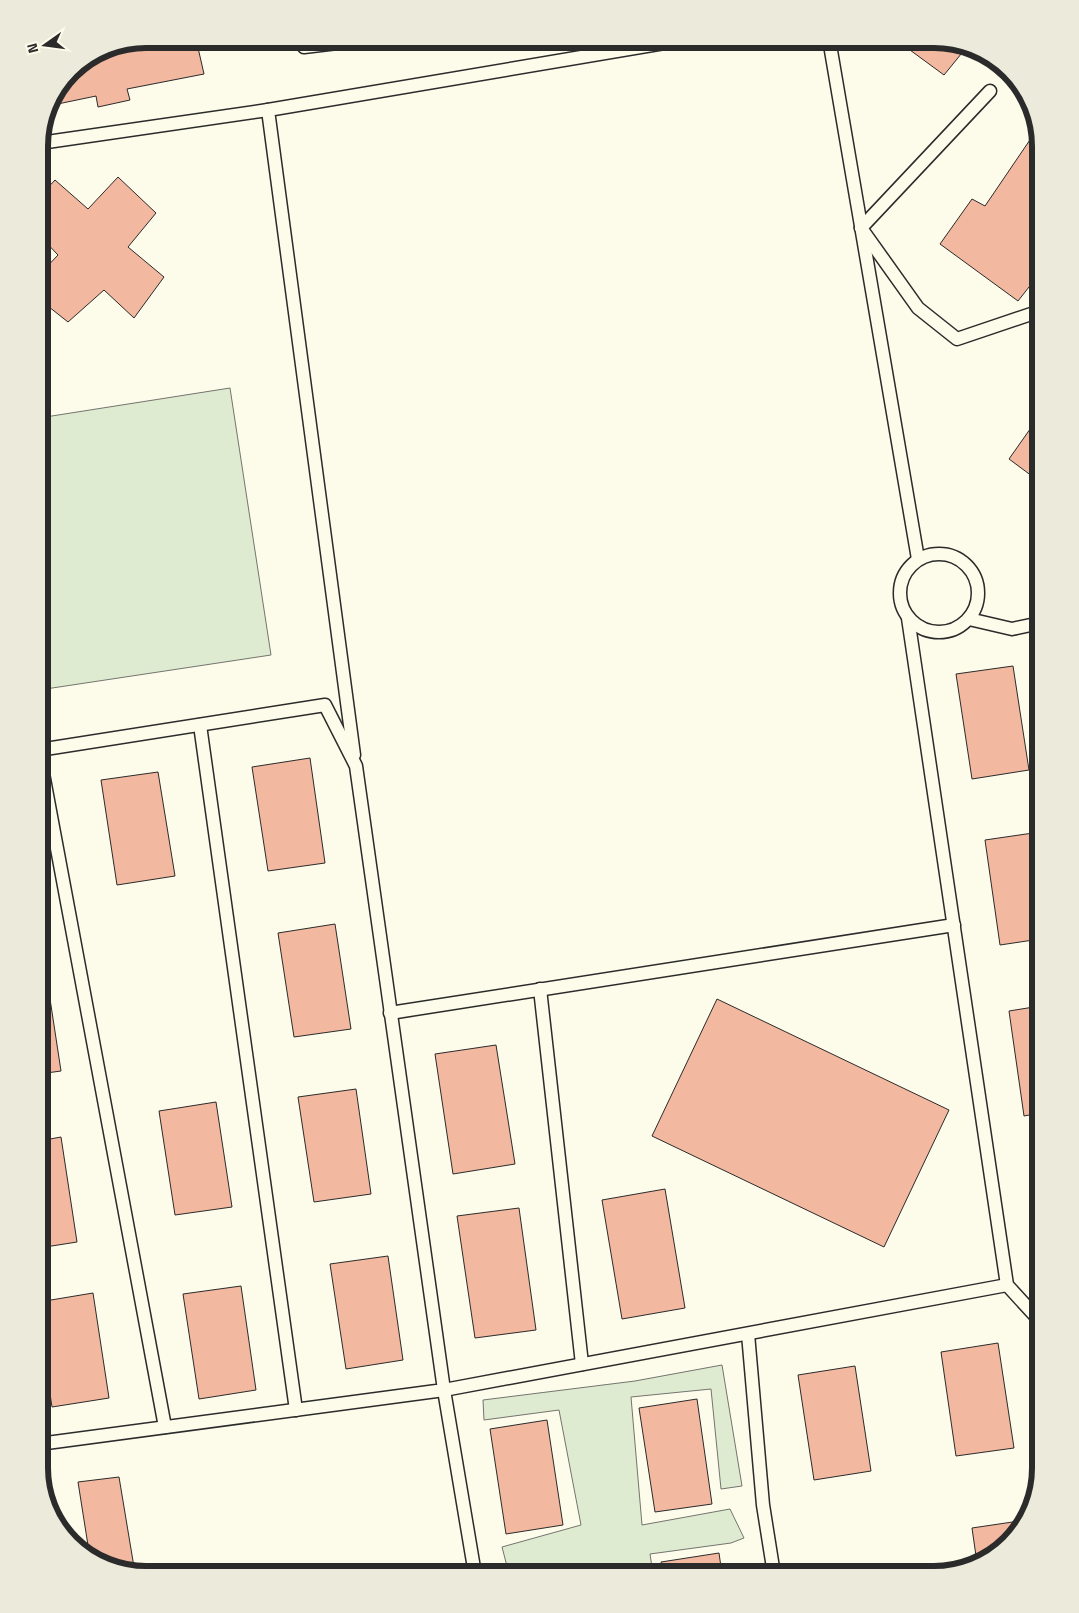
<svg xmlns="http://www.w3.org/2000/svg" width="1079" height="1613" viewBox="0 0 1079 1613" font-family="'Titillium Web',sans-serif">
  <rect width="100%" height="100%" fill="#fdfbea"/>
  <!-- green -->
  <g fill="#deebd1" stroke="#74746e">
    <polygon points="230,388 271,655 39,690 39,418"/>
    <polygon points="1033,1348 1040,1353 1040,1409"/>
    <polygon points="722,1365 742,1486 721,1489 711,1389 631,1397 642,1525 730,1509 744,1538 731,1543 650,1554 653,1574 589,1574 588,1566 530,1574 509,1574 502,1547 581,1525 559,1410 484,1420 483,1400 635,1381"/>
  </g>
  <!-- building -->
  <g fill="#f2b8a0" stroke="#2b2b2b">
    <polygon points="146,39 196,39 204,74 127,89 130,100 98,107 96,96 48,106 50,99 70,70 105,47"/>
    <polygon points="895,39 940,39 966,48 944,75"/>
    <polygon points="1036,131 1040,146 1040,273 1018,301 940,244 972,199 985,206"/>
    <polygon points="118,177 156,213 128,247 164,277 134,318 104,290 68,322 39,299 39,275 58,255 39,235 39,197 55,180 88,209"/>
    <polygon points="1040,415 1040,482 1009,459"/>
    <polygon points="1013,666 1029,770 972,779 956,674"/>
    <polygon points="310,758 325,863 268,871 252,767"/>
    <polygon points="158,772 175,876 117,885 101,780"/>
    <polygon points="1040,832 1040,939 1000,945 985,840"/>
    <polygon points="335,924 351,1029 294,1037 278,933"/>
    <polygon points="45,966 61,1071 39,1074 39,967"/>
    <polygon points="717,999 949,1110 884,1247 652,1136"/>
    <polygon points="1040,1006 1040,1113 1024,1116 1009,1011"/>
    <polygon points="496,1045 515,1164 453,1174 435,1054"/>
    <polygon points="356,1089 371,1194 314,1202 298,1097"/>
    <polygon points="216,1102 232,1207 175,1215 159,1111"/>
    <polygon points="61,1137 77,1242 39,1248 39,1141"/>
    <polygon points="1040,1173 1040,1212 1035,1174"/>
    <polygon points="665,1189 685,1308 622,1319 602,1200"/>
    <polygon points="519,1208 536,1330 475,1338 457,1216"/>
    <polygon points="388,1256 403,1360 346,1369 330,1264"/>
    <polygon points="241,1286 256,1390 199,1399 183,1294"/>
    <polygon points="93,1293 109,1398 52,1407 39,1323 39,1302"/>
    <polygon points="998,1343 1014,1448 956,1456 941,1352"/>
    <polygon points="855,1366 871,1471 814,1480 798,1375"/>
    <polygon points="697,1399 712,1504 655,1512 639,1408"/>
    <polygon points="547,1420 563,1525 506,1534 490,1429"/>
    <polygon points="119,1477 135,1573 90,1558 78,1482"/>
    <polygon points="1026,1520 986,1560 977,1563 972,1528"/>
    <polygon points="719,1553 722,1574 663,1574 661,1562"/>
  </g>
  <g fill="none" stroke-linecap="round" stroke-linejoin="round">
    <defs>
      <g id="service">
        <polyline points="303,39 304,47 371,39"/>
        <polyline points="829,39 918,559"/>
        <polyline points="990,91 861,228 918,308 957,339 1040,311"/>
        <polyline points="39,151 47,142 268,110"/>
        <circle cx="939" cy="593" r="39"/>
        <polyline points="908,618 1007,1285 1040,1321"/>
        <polyline points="969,619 1012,629 1040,623"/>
        <polyline points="200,725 296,1410"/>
        <polyline points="39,752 165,1427"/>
        <polyline points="354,755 268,110 688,39"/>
        <polyline points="540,989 582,1364"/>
        <polyline points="390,1013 954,925"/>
        <polyline points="748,1334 763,1505 774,1574"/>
        <polyline points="39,1444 444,1390 356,766 325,705 39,750"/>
        <polyline points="475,1574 444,1390 1007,1285"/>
      </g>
    </defs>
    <!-- service casing -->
    <use href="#service" stroke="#2b2b2b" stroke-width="15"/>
    <!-- service -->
    <use href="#service" stroke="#fdfbea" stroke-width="12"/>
  </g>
  <!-- crop -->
  <path d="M0 0H1079V1613H0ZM146 48H934A98 98 0 0 1 1032 146V1468A98 98 0 0 1 934 1566H146A98 98 0 0 1 48 1468V146A98 98 0 0 1 146 48Z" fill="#eceadb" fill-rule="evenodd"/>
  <path fill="none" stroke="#2b2b2b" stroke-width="6" d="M146 48H934A98 98 0 0 1 1032 146V1468A98 98 0 0 1 934 1566H146A98 98 0 0 1 48 1468V146A98 98 0 0 1 146 48Z"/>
  <!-- north arrow -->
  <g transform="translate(45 45) rotate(256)" stroke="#fdfbea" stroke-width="4" paint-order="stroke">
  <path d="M0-4L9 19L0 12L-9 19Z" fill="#2b2b2b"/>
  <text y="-8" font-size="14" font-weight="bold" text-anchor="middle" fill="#2b2b2b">N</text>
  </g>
</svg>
